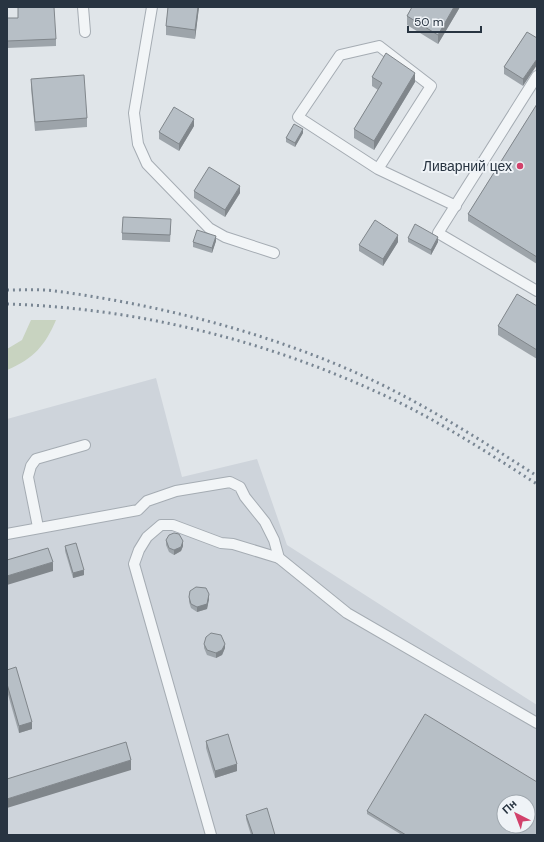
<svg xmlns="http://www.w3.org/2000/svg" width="544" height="842" viewBox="0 0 544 842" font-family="'DM Sans',sans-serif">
  <rect width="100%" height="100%" fill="#e0e5e9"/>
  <!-- built -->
  <path fill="#ced4db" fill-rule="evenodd" d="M156 378 182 477 257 459 287 545 537 705V835H7V419ZM504 802H528V826H504Z"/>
  <!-- green -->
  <path fill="#c8d3c0" d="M31 320H56C45 346 33 359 7 370V349L22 340Z"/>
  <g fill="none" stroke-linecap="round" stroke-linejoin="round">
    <defs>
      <g id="minor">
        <polyline points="83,7 85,32"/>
        <polyline points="152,7 134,113 138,144 147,164 209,228 225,237 274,253"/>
        <polyline points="537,76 438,233 537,291"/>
        <polyline points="378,169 298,117 340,55 379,46 431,86 378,169 456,206"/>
        <polyline points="38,527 28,477 31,466 36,459 85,445"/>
        <polyline points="7,534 138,510 147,501 176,491 230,482 240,487 245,497 265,522 274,540 279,558 347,613 537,723"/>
        <polyline points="211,835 134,564 139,550 147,537 161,525 173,525 221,543 233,544 279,558"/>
      </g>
    </defs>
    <!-- minor casing -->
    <use href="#minor" stroke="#a5acb3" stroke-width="12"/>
    <!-- minor -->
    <use href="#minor" stroke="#f2f5f7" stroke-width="10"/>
    <!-- rail -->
    <g stroke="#798693" stroke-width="3" stroke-dasharray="2 4" stroke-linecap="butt">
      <path d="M7 290C23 290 40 289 55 291 162 305 274 334 372 380 429 407 484 442 537 476"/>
      <path d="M7 304C135 308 261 339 377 392 433 417 485 451 537 484"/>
    </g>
  </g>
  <!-- wall -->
  <g fill="#9da4aa">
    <polygon points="168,7 199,7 195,39 166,35 166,26"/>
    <polygon points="412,7 460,7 438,44 407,25 407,16"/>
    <polygon points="7,18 56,39 56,46 7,48"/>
    <polygon points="527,32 523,86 504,74 504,67"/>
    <polygon points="372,77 415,82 374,150 354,138 354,129 378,90 372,86"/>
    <polygon points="31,79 87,118 87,127 35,131 31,88"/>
    <polygon points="537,104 537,264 468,221 468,214"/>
    <polygon points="194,126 179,151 159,139 159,132"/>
    <polygon points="303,133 295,147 286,142 286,138"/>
    <polygon points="194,191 240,193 225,217 194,198"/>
    <polygon points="171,226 170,242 122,240 122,233"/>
    <polygon points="408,238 438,242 431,255 408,242"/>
    <polygon points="216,241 212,253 193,247 193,242"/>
    <polygon points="398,242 383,266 359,251 359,245"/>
    <polygon points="537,306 537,359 498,335 498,326"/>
    <polygon points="166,540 183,546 181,551 174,555 169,552 166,545"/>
    <polygon points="65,546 84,575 73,578 65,551"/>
    <polygon points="189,597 209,599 207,609 197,612 191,608 189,602"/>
    <polygon points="204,644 225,648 222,655 216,658 207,655 204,648"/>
    <polygon points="7,670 32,729 19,733 7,691"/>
    <polygon points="206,741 237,771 215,778 206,748"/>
    <polygon points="367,811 537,835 402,835 367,814"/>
    <polygon points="246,815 275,835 251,835 246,819"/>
  </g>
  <!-- shaded-wall -->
  <g fill="#80868b">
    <polygon points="198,7 199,7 195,39 195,30"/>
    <polygon points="454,7 460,7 438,44 438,35"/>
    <polygon points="537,59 537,65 523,86 523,79"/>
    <polygon points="415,73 415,82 374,150 374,141"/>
    <polygon points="194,119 194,126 179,151 179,144"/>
    <polygon points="303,129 303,133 295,147 295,143"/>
    <polygon points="240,186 240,193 225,217 225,210"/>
    <polygon points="398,235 398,242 383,266 383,259"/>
    <polygon points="216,236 216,241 212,253 212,248"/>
    <polygon points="438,237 438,242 431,255 431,250"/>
    <polygon points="183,541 183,546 181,551 174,555 174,550"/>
    <polygon points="53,562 53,571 7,585 7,576"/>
    <polygon points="84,570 84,575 73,578 73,573"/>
    <polygon points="209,594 209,599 207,609 197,612 197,607"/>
    <polygon points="225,644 225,648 222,655 216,658 216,653"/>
    <polygon points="32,722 32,729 19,733 19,726"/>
    <polygon points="131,760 131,770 7,808 7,799"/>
    <polygon points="237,764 237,771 215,778 215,771"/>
  </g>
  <!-- building -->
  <g fill="#b7bfc6" stroke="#80868b" fill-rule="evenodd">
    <polygon points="18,7 54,7 56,39 7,41 7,18 18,18"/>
    <polygon points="168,7 198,7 195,30 166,26"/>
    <polygon points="412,7 454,7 438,35 407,16"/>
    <polygon points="527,32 537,38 537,59 523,79 504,67"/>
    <polygon points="386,53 415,73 374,141 354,129 382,83 372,77"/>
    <polygon points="84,75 87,118 35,122 31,79"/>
    <polygon points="537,104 537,257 468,214"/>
    <polygon points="174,107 194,119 179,144 159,132"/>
    <polygon points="294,124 303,129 295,143 286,138"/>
    <polygon points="209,167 240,186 225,210 194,191"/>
    <polygon points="123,217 171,219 170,235 122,233"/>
    <polygon points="375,220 398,235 383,259 359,245"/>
    <polygon points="415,224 438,237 431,250 408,238"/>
    <polygon points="197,230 216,236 212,248 193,242"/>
    <polygon points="517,294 537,306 537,350 498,326"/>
    <polygon points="174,533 179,534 183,541 181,547 174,550 169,548 166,540 169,535"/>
    <polygon points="76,543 84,570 73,573 65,546"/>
    <polygon points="48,548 53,562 7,576 7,560"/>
    <polygon points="196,587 206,588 209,594 207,604 197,607 191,604 189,597 190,591"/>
    <polygon points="211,633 221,635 225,644 222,650 216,653 207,650 204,644 206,637"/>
    <polygon points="16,667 32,722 19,726 7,684 7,670"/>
    <path d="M425 714 537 782V835H406L367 811ZM504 802H528V826H504Z"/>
    <polygon points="228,734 237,764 215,771 206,741"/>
    <polygon points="126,742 131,760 7,799 7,779"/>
    <polygon points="267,808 275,835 253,835 246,815"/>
  </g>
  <!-- markers -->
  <circle fill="#d2416b" stroke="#eff3f7" stroke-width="1.5" cx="520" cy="166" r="4"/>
  <g text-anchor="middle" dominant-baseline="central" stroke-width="4" stroke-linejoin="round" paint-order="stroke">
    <!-- poi labels -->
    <g font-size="14" fill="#283441" stroke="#eff3f7" text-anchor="end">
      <text x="512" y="166">Ливарний цех</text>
    </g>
  </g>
  <!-- border -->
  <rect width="544" height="842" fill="none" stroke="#283441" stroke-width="16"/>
  <!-- north arrow -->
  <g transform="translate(516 814) rotate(318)"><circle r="19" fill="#eff3f7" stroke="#9fa7ae"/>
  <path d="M0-3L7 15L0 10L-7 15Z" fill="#d2416b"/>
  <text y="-6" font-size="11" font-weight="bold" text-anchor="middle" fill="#283441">Пн</text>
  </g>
  <!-- scale -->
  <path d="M408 26v6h73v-6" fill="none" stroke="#283441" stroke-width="2"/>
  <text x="414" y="26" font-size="12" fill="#283441" stroke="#eff3f7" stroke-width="3" paint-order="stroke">50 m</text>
</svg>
